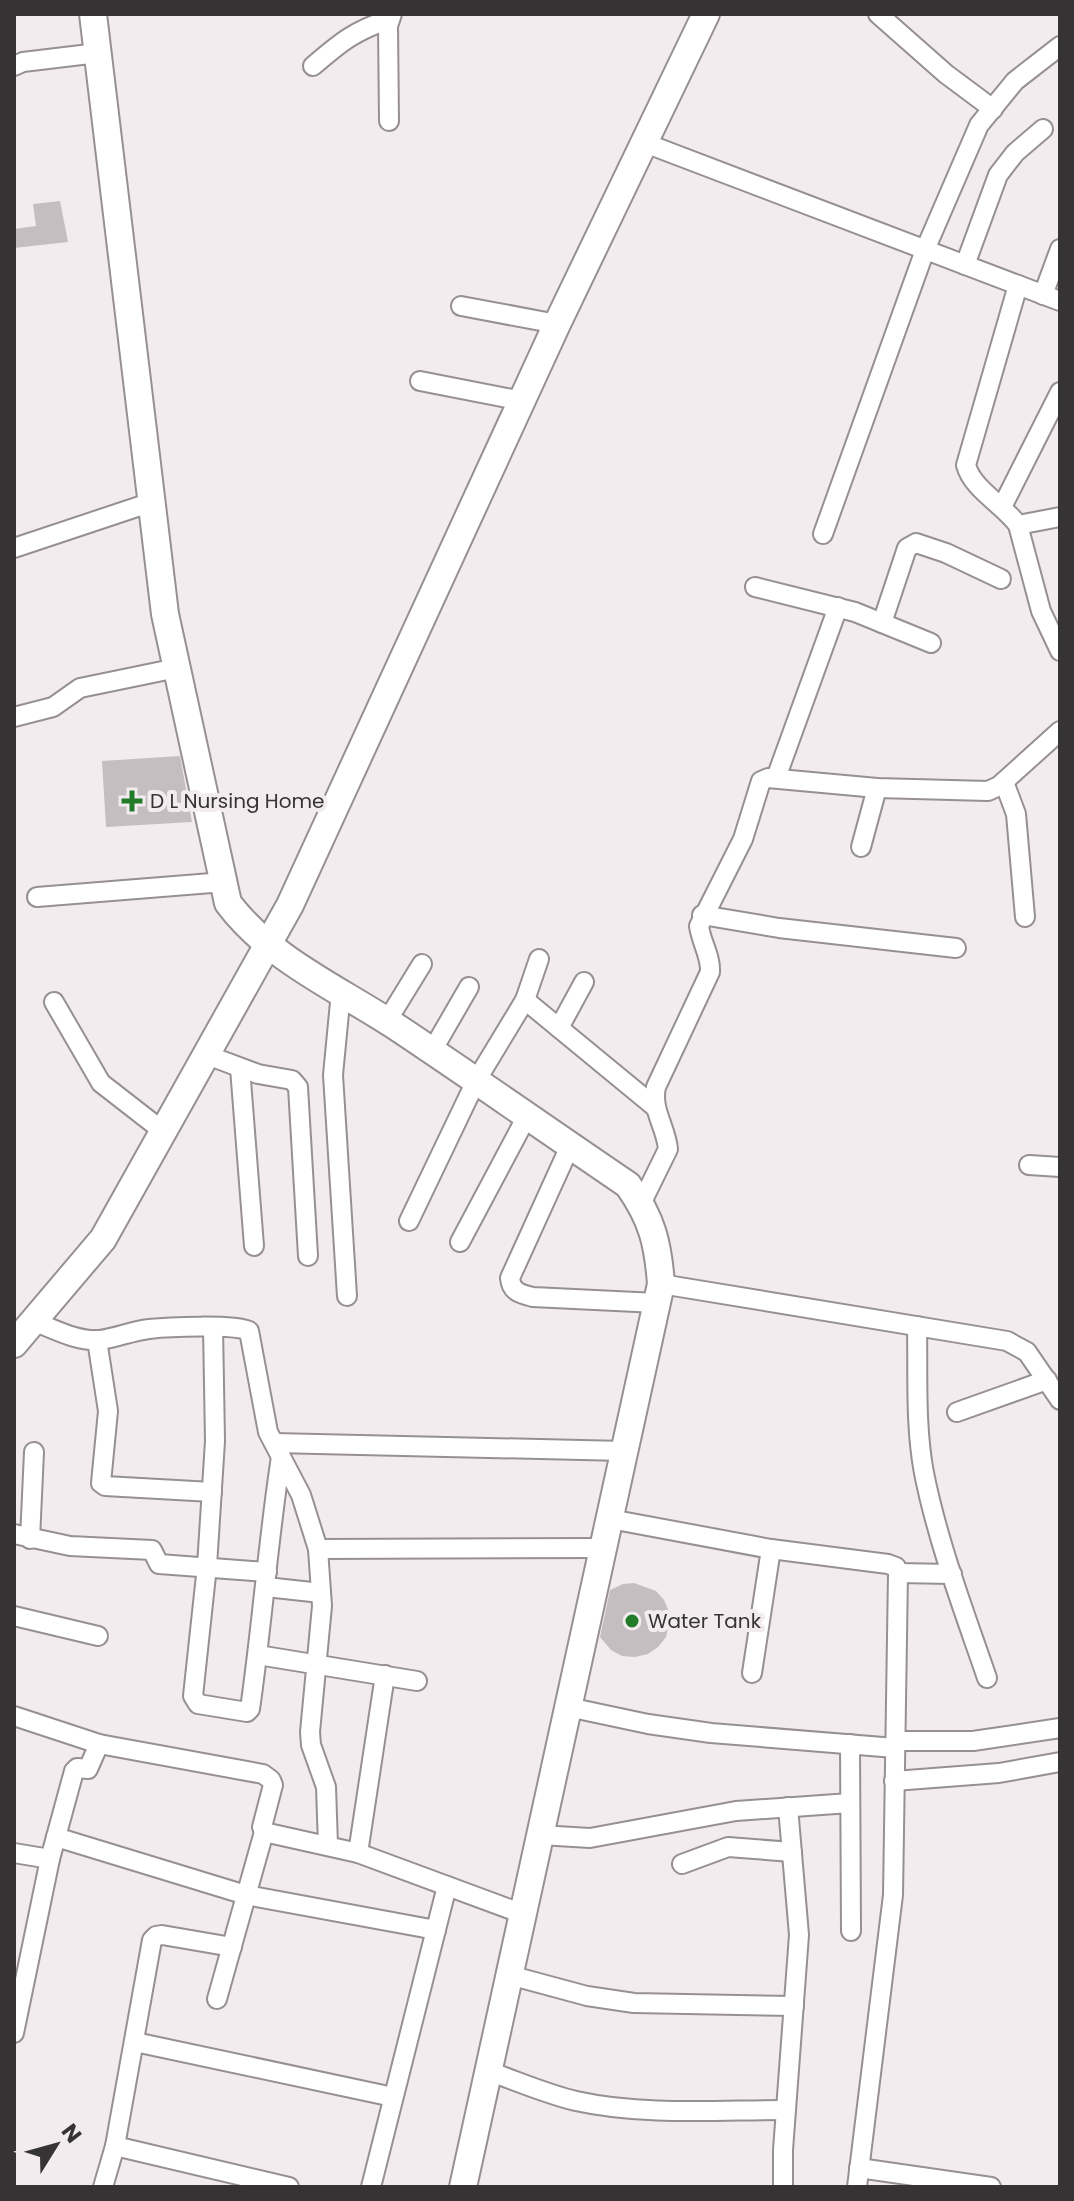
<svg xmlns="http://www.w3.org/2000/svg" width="1074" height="2201" viewBox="0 0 1074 2201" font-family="Poppins,sans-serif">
  <rect width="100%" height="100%" fill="#f3ecee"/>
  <!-- building -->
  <g fill="#c5bec0">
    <polygon points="60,201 68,242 14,248 14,229 36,226 33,204"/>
    <polygon points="180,756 192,822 106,827 102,761"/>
    <polygon points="634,1583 656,1591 664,1600 669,1612 669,1624 666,1637 658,1647 648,1654 635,1657 622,1656 611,1650 600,1637 610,1590 623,1584"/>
  </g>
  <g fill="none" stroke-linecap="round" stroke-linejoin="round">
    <defs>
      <g id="street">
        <polyline points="878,14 946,74 993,109"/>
        <polyline points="14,66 23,62 98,53"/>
        <path d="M313 66C341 42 354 31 390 19"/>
        <polyline points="389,121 388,26 392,14"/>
        <polyline points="645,143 1060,301"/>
        <polyline points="965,265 998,175 1015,153 1043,129"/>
        <path d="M1018 285 966 465C972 489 1004 505 1018 525L1041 611 1060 651"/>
        <polyline points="1043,295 1060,249"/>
        <polyline points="461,306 557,324"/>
        <polyline points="420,381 522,401"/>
        <polyline points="1002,507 1060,392"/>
        <polyline points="1018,525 1060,517"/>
        <polyline points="823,534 925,250 979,125 1015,81 1060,46"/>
        <polyline points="14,548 152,502"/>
        <polyline points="755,587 855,612 931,643"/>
        <polyline points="882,623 907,548 916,543 946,553 1001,579"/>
        <polyline points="14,717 53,707 80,688 177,668"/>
        <polyline points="776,778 838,607"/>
        <polyline points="1004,782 1016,814 1025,917"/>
        <polyline points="861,847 877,788"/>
        <polyline points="37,897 224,882"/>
        <polyline points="702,915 779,928 956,948"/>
        <polyline points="341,992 333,1075 347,1296"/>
        <polyline points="525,1000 655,1107"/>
        <polyline points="54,1002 101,1083 164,1132"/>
        <polyline points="387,1021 422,964"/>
        <polyline points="559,1028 584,982"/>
        <polyline points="432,1051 469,987"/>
        <polyline points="207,1055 258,1074 292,1080 298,1087 308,1256"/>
        <polyline points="240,1068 254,1246"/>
        <path d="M570 1146 510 1278C511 1292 521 1294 533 1297L657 1303"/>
        <polyline points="1029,1165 1060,1167"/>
        <path d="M641 1204 668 1149C666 1127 651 1110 656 1087L710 972C711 956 701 942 699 926L743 839 761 781 768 778 877 788 988 791 999 786 1060 731"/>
        <polyline points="409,1221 476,1081 525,1000 539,959"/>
        <polyline points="460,1242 527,1116"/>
        <polyline points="661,1284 1007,1341 1027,1352 1060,1400"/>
        <path d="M33 1321C54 1329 77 1342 100 1340 116 1338 132 1331 149 1329 167 1327 234 1324 249 1331L268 1432 301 1495 318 1549 322 1606 310 1732 311 1745 326 1787 328 1845"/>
        <path d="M917 1326C918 1374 915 1425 924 1473 938 1543 964 1611 987 1678"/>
        <path d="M213 1327 215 1441 207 1566 193 1696 198 1704 247 1712 250 1709C262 1626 268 1541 281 1457"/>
        <polyline points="97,1340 108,1411 101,1483 105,1486 212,1492"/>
        <polyline points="957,1412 1047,1380"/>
        <polyline points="274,1443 624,1451"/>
        <polyline points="610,1519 771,1549 888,1564 896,1567 898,1573 893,1895 857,2187"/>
        <polyline points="14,1534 70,1546 152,1550 159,1564 267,1572"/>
        <polyline points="30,1539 34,1452"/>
        <polyline points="318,1549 603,1548"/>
        <polyline points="898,1573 952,1574"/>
        <polyline points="266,1587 321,1593"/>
        <polyline points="14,1616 98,1636"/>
        <polyline points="258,1655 417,1681"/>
        <polyline points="752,1673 771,1549"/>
        <polyline points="568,1707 648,1724 711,1733 895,1748"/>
        <polyline points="14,1716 99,1744 263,1774 271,1780 273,1785 262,1827 264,1832 358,1853 523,1914"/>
        <polyline points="895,1741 973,1741 1060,1728"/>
        <polyline points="850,1744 851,1931"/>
        <polyline points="894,1781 999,1773 1060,1762"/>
        <polyline points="540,1835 590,1838 736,1811 850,1803"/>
        <polyline points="56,1837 246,1895 436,1930"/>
        <polyline points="14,1853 50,1859"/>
        <polyline points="358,1853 385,1675"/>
        <polyline points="682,1864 728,1847 792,1852"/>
        <polyline points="509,1975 587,1996 634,2003 794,2006"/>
        <polyline points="217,1999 264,1832"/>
        <polyline points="14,2033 50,1859 74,1771 77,1768 88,1769 99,1744"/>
        <polyline points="135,2042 393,2097"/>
        <path d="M488 2071C517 2081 546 2094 576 2101 644 2116 717 2110 786 2110"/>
        <polyline points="115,2146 289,2187"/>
        <polyline points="859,2168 991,2187"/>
        <polyline points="103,2187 115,2146 152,1940 156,1936 162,1935 232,1947"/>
        <polyline points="371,2187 447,1886"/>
        <polyline points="783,2187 783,2150 799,1935 788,1807"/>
      </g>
      <g id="secondary">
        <path d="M93 14 165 614 228 903C270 959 337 988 395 1026 473 1078 550 1132 628 1185 652 1219 658 1243 661 1284L463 2187"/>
        <polyline points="14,1344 103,1239 290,905 557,324 706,14"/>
      </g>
    </defs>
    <!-- street casing -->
    <use href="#street" stroke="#979092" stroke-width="22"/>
    <!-- secondary casing -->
    <use href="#secondary" stroke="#979092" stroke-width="30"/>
    <!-- street -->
    <use href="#street" stroke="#fff" stroke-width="18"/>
    <!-- secondary -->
    <use href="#secondary" stroke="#fff" stroke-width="26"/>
  </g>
  <!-- markers -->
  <g fill="#227b29" stroke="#f3ecee" stroke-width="3">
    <path d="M128 789h8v8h8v8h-8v8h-8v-8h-8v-8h8z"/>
    <circle cx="632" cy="1621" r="8"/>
  </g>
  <g text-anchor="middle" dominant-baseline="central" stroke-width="8" stroke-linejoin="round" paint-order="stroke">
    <!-- poi labels -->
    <g font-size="20" fill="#363334" stroke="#f3ecee" text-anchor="start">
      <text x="150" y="801">D L Nursing Home</text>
      <text x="648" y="1621">Water Tank</text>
    </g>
  </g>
  <!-- border -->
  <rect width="1074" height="2201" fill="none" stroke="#363334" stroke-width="32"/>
  <!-- north arrow -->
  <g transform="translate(56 2145) rotate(53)" stroke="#f3ecee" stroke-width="6" paint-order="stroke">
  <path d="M0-6L14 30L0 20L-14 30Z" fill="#363334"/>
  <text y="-12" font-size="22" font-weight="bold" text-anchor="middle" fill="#363334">N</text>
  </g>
</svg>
